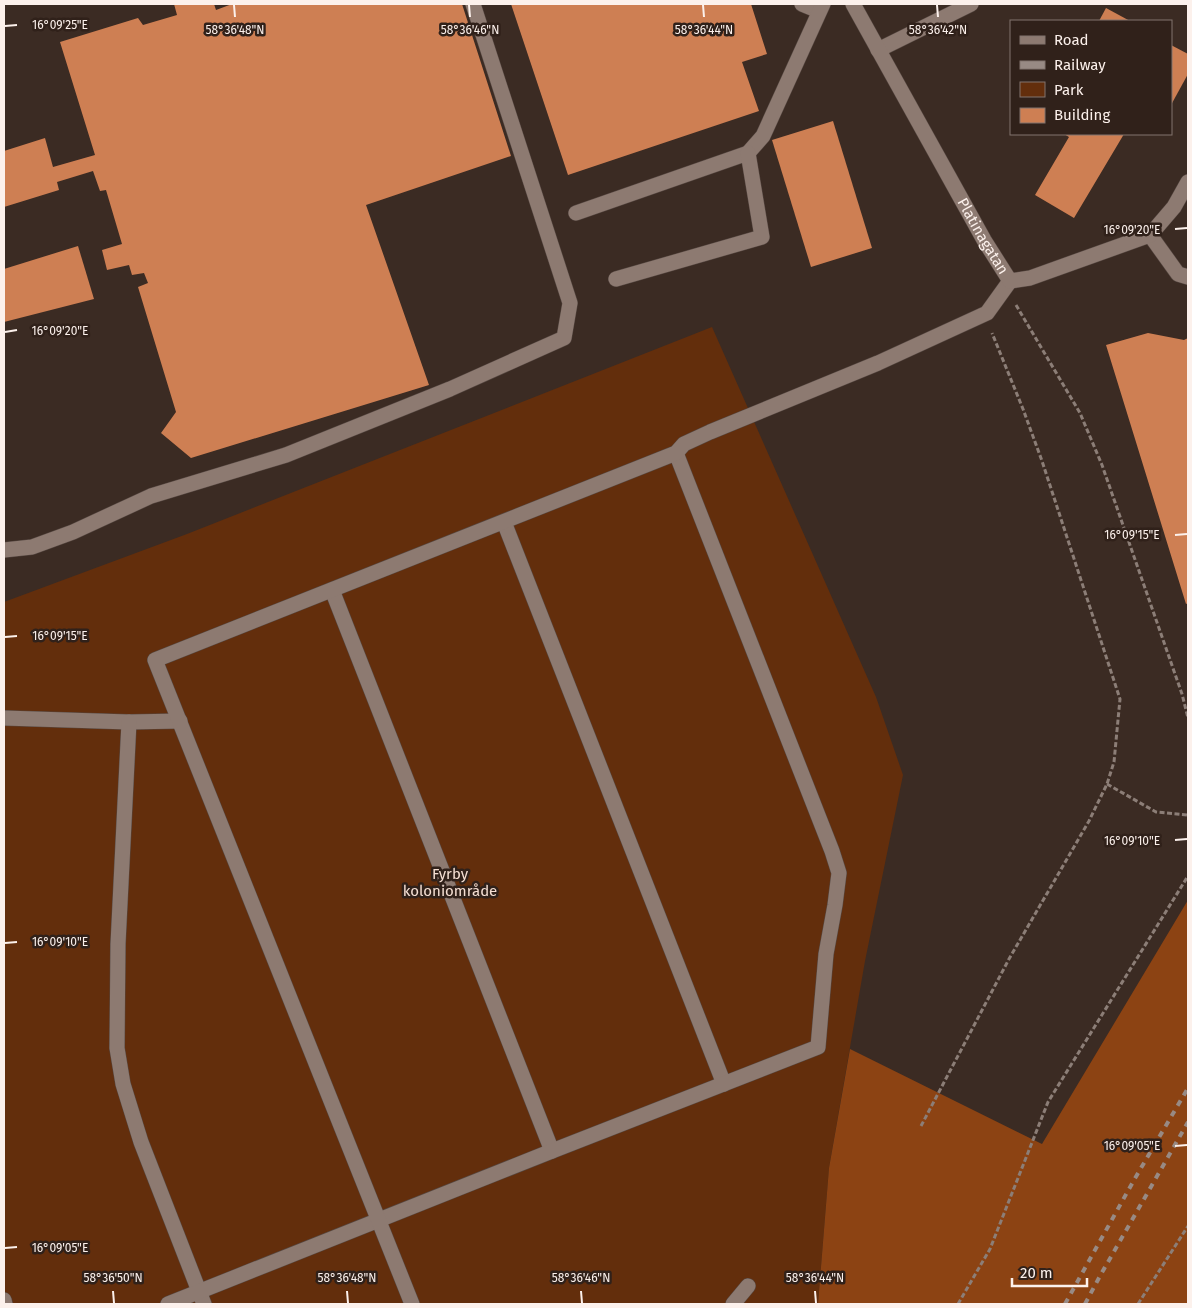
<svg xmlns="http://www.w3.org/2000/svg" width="1192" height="1308" viewBox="0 0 1192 1308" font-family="'Fira Sans',sans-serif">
  <rect width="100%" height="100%" fill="#3b2b23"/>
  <!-- green -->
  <polygon fill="#632e0c" points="712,327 876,697 903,775 865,961 829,1168 818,1304 4,1304 4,602 187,534"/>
  <!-- forest -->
  <polygon fill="#8c4313" points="1188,900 1188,1304 818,1304 829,1168 850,1049 1042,1144"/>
  <!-- building -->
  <g fill="#ce7f53">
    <polygon points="174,4 214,4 216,10 232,4 462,4 511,156 366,205 429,385 191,458 161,433 176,412 138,287 148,283 144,273 132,275 129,265 107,270 102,250 122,244 106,190 100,191 93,171 57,182 59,190 4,207 4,151 45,138 53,167 95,155 60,42 138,18 143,25 177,15"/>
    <polygon points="511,4 751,4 767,54 742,62 759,111 568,175"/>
    <polygon points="1106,8 1130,21 1099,21"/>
    <polygon points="1171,45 1188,54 1188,74 1171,105"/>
    <polygon points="833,121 872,248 811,267 772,140"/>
    <polygon points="1064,134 1124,134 1074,218 1035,195 1069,137"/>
    <polygon points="78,246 94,299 4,322 4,269"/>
    <polygon points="1148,333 1184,340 1188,338 1188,603 1186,604 1106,345"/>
  </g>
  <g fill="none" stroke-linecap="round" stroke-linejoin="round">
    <defs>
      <g id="service">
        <polyline points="802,4 819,11"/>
        <polyline points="878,50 971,4"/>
        <polyline points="576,213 748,153 763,136 823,4"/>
        <polyline points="1150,235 1178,274 1188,277"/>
        <polyline points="616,279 762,237 748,153"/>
        <polyline points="504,522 724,1084"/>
        <polyline points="4,550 32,547 73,532 151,496 286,455 450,389 564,338 570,303 473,4"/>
        <polyline points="332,590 552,1151"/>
        <polyline points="4,718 129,722 180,721"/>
        <polyline points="129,722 118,944 117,1048 123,1084 141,1142 204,1304"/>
        <polyline points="4,1300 5,1304"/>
        <polyline points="168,1304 552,1151 818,1047 826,954 835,905 839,873 832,851 676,453"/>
        <polyline points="412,1304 155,660 676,453 684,444 710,432 878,363 987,313 1010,281"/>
        <polyline points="733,1304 748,1286"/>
      </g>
      <g id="minor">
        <path id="s1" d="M853 4 984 240 1010 281 1030 278 1150 235 1174 207 1188 182"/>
      </g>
    </defs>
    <!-- service casing -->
    <use href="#service" stroke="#564842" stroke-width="16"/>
    <!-- minor casing -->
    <use href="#minor" stroke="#564842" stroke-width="16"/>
    <!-- path -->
    <g stroke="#8c7e77" stroke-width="3" stroke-dasharray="5 2.5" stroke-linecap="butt">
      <polyline points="1016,305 1080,413 1102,465 1182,694 1188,718"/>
      <polyline points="1107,784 1156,812 1188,815"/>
      <polyline points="921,1126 1009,959 1089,821 1107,784 1114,762 1120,699 1042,461 1023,409 992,333"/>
      <polyline points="958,1304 990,1249 1048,1102 1188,876"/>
      <polyline points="1138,1304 1188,1226"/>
    </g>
    <!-- service -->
    <use href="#service" stroke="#8d7a71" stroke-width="15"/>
    <!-- minor -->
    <use href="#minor" stroke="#8d7a71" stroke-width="15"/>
    <!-- rail -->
    <g stroke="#988a84" stroke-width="4" stroke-dasharray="6 6" stroke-linecap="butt">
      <polyline points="1065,1304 1134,1180 1188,1088"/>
      <polyline points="1085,1304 1100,1276 1188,1122"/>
    </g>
  </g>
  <!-- ticks -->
  <path fill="none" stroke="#fcf1ec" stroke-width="2" d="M234 5 235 17M469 5 470 17M703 5 704 17M937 5 938 17M5 26 17 25M1175 229 1187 228M5 332 17 330M1175 535 1187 534M5 637 17 636M1175 840 1187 839M5 943 17 942M1175 1146 1187 1145M5 1248 17 1247M113 1291 114 1303M347 1291 348 1303M581 1291 582 1303M815 1291 816 1303"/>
  <g text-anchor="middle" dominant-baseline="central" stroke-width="5" stroke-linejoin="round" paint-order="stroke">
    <!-- street labels -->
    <g font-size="15" fill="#fcf1ec" stroke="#30211a">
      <text stroke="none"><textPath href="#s1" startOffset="266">Platinagatan</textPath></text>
    </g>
    <!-- park labels -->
    <g font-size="15" fill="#f5dfd3" stroke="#30211a">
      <text x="450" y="874">Fyrby<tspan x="450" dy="17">koloniområde</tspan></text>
    </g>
  </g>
  <g font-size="12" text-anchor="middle" fill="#fcf1ec" stroke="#30211a" stroke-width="5" stroke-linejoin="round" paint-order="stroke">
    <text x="60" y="29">16°09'25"E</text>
    <text x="235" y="34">58°36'48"N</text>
    <text x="470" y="34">58°36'46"N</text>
    <text x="704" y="34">58°36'44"N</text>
    <text x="938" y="34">58°36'42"N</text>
    <text x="1132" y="234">16°09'20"E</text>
    <text x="60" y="335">16°09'20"E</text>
    <text x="1132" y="539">16°09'15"E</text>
    <text x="60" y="640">16°09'15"E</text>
    <text x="1132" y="845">16°09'10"E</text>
    <text x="60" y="946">16°09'10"E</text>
    <text x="1132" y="1150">16°09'05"E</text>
    <text x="60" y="1252">16°09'05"E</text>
    <text x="113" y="1282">58°36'50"N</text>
    <text x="347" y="1282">58°36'48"N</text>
    <text x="581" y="1282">58°36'46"N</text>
    <text x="815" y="1282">58°36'44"N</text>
  </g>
  <!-- border -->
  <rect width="1192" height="1308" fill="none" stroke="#fcf1ec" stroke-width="10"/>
  <!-- legend -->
  <rect x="1010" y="20" width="162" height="115" fill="#30211a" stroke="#82746e"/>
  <rect x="1020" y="36" width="25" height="8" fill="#8d7a71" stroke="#82746e"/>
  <text x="1054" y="45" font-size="15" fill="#fcf1ec">Road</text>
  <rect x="1020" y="61" width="25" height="8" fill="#988a84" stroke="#82746e"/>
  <text x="1054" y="70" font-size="15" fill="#fcf1ec">Railway</text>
  <rect x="1020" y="82" width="25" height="15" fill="#632e0c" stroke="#82746e"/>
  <text x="1054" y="95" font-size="15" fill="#fcf1ec">Park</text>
  <rect x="1020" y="108" width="25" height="15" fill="#ce7f53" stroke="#82746e"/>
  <text x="1054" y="120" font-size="15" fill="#fcf1ec">Building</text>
  <!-- scale -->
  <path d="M1012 1278v8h75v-8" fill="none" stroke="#fcf1ec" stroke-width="2.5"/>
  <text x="1020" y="1278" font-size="15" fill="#fcf1ec" stroke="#30211a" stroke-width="4" paint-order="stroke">20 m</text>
</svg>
